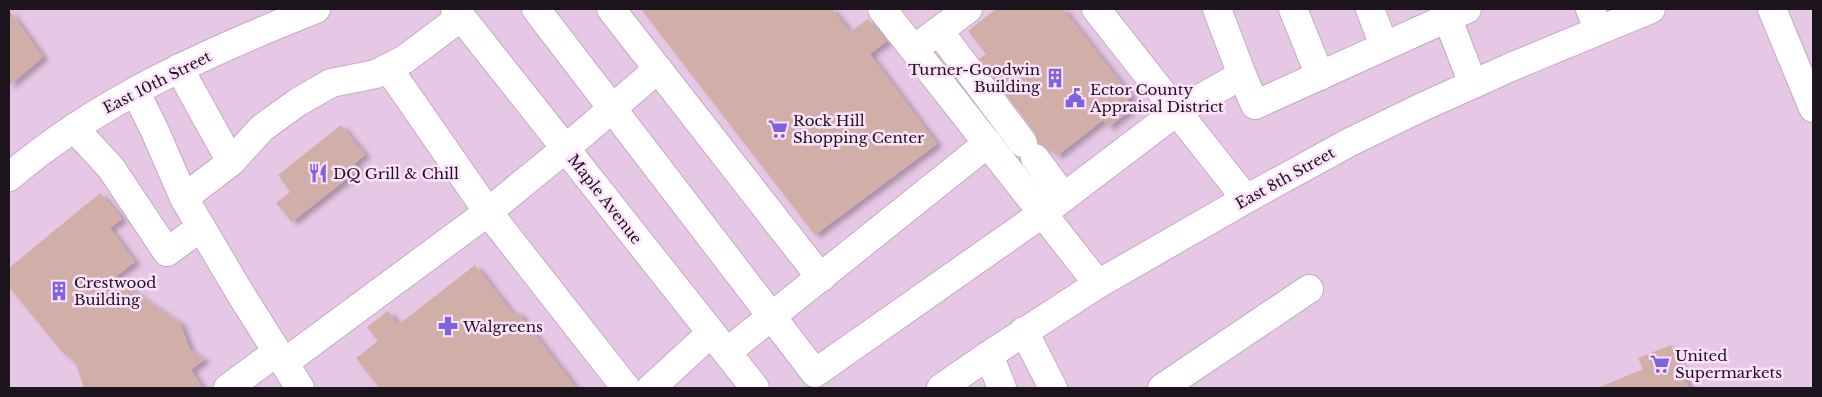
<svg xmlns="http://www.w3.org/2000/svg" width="1822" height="397" viewBox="0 0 1822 397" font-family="'Libre Baskerville',serif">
  <defs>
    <filter id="shadow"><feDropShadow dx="5.5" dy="3" stdDeviation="2.5" flood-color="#0004"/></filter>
  </defs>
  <rect width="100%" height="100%" fill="#eed5ed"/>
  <!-- built -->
  <rect fill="#e6c7e5" x="9" y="9" width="1804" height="379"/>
  <!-- building -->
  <g fill="#d2aea9" filter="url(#shadow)">
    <polygon points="641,9 832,9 850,32 868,19 887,41 870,54 937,144 815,235"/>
    <polygon points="996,9 1063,9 1132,97 1127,100 1133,108 1109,127 1103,120 1057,156 1050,147 1048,149 1038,143 1035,133 979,59 986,54 968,31"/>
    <polygon points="9,10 43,57 9,86"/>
    <polygon points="341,125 365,155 354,164 358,170 292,222 276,203 290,192 278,175"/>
    <polygon points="100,193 122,219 110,228 135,262 114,278 180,323 190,350 205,359 191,370 203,388 84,388 75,362 63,353 9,287 9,268"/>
    <polygon points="475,265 513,314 517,311 576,388 379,388 356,358 378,341 367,327 388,311 398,325"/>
    <polygon points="1671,345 1689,388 1598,388 1643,369 1638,358"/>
  </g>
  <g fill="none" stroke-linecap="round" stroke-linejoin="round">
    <defs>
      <g id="minor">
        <polyline points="455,9 755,388"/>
        <polyline points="536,9 815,373 1043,213 1176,112 1242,75 1217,9"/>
        <polyline points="611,9 821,278"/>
        <polyline points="882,9 1098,284"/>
        <polyline points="1096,9 1246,199"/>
        <polyline points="1293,9 1320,76"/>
        <polyline points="1370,9 1384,46"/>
        <polyline points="1444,9 1473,84"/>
        <polyline points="1590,9 1599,30"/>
        <polyline points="1772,9 1813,108"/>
        <polyline points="939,31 1023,143"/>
        <polyline points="925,41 968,9"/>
        <polyline points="179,68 231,162"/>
        <polyline points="388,68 488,212 565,149 658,69"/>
        <polyline points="1242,75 1255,105 1467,9"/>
        <polyline points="135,91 154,129 184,198 240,293 300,388"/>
        <polyline points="74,128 111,168 167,252 201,227"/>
        <polyline points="1035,158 1064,197"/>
        <path d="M9 177C99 100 208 52 316 9"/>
        <polyline points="184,198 231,162 262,128 298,102 331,83 376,74 405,59 461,17"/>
        <polyline points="1024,331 1053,388"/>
        <polyline points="727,352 988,143"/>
        <polyline points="989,355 1002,388"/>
        <polyline points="284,363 488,212 626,388"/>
        <polyline points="228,388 277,352"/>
        <polyline points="651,388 711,333"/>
        <polyline points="1162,388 1309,289"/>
      </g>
      <polyline id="major" points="941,388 989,355 1098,284 1246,199 1350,142 1420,108 1511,67 1651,9"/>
    </defs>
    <!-- minor casing -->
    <use href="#minor" stroke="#c3abc2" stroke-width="30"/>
    <!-- major casing -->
    <use href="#major" stroke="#c3abc2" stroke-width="30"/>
    <!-- minor -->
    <use href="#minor" stroke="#fff" stroke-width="28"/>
    <!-- major -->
    <use href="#major" stroke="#fff" stroke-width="28"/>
  </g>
  <!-- icons -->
  <defs>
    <symbol id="building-bare" viewBox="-9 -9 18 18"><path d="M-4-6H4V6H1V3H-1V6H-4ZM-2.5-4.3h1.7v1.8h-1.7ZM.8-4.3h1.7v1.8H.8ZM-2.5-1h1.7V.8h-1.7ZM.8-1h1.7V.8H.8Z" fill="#7d63de" stroke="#fce2fb" stroke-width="2.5" paint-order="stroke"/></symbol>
    <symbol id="civic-bare" viewBox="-9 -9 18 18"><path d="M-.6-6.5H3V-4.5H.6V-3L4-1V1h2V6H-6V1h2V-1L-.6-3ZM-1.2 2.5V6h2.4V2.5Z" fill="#7d63de" stroke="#fce2fb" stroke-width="2.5" paint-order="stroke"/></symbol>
    <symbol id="supermarket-bare" viewBox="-9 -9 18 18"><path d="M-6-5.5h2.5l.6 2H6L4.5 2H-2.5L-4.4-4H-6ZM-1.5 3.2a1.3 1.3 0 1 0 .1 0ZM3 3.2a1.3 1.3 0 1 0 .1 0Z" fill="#7d63de" stroke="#fce2fb" stroke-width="2.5" paint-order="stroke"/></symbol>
    <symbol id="restaurant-bare" viewBox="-9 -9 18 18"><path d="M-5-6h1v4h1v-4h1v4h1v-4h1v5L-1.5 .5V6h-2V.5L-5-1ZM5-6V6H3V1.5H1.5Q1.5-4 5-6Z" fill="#7d63de" stroke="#fce2fb" stroke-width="2.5" paint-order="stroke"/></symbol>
    <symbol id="pharmacy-bare" viewBox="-9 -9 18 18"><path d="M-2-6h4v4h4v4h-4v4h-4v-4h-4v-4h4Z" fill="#7d63de" stroke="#fce2fb" stroke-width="2.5" paint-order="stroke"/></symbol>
  </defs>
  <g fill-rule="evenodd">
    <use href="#building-bare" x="1041" y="64" width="28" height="28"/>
    <use href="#civic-bare" x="1061" y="84" width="28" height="28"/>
    <use href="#supermarket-bare" x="764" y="115" width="28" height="28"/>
    <use href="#restaurant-bare" x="304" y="159" width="28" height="28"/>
    <use href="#building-bare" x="45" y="277" width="28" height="28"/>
    <use href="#pharmacy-bare" x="434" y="312" width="28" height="28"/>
    <use href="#supermarket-bare" x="1646" y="350" width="28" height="28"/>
  </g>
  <g text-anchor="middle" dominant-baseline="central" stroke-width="5" stroke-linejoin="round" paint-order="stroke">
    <!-- poi labels -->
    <g font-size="15" fill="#1c141c" stroke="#fce2fb" text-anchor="start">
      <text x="1040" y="69" text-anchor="end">Turner-Goodwin<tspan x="1040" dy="17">Building</tspan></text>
      <text x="1090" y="89">Ector County<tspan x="1090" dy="17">Appraisal District</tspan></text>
      <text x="793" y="120">Rock Hill<tspan x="793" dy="17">Shopping Center</tspan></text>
      <text x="333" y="173">DQ Grill &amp; Chill</text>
      <text x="74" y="282">Crestwood<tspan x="74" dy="17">Building</tspan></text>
      <text x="463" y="326">Walgreens</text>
      <text x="1675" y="355">United<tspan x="1675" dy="17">Supermarkets</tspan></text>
    </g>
    <!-- street labels -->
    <g font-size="15" fill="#1c141c" stroke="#fce2fb">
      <text transform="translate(157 82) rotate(-27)">East 10th Street</text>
      <text transform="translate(1285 178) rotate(-29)">East 8th Street</text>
      <text transform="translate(605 199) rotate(52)">Maple Avenue</text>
    </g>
  </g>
  <!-- border -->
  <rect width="1822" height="397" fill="none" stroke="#1c141c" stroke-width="20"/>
</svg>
